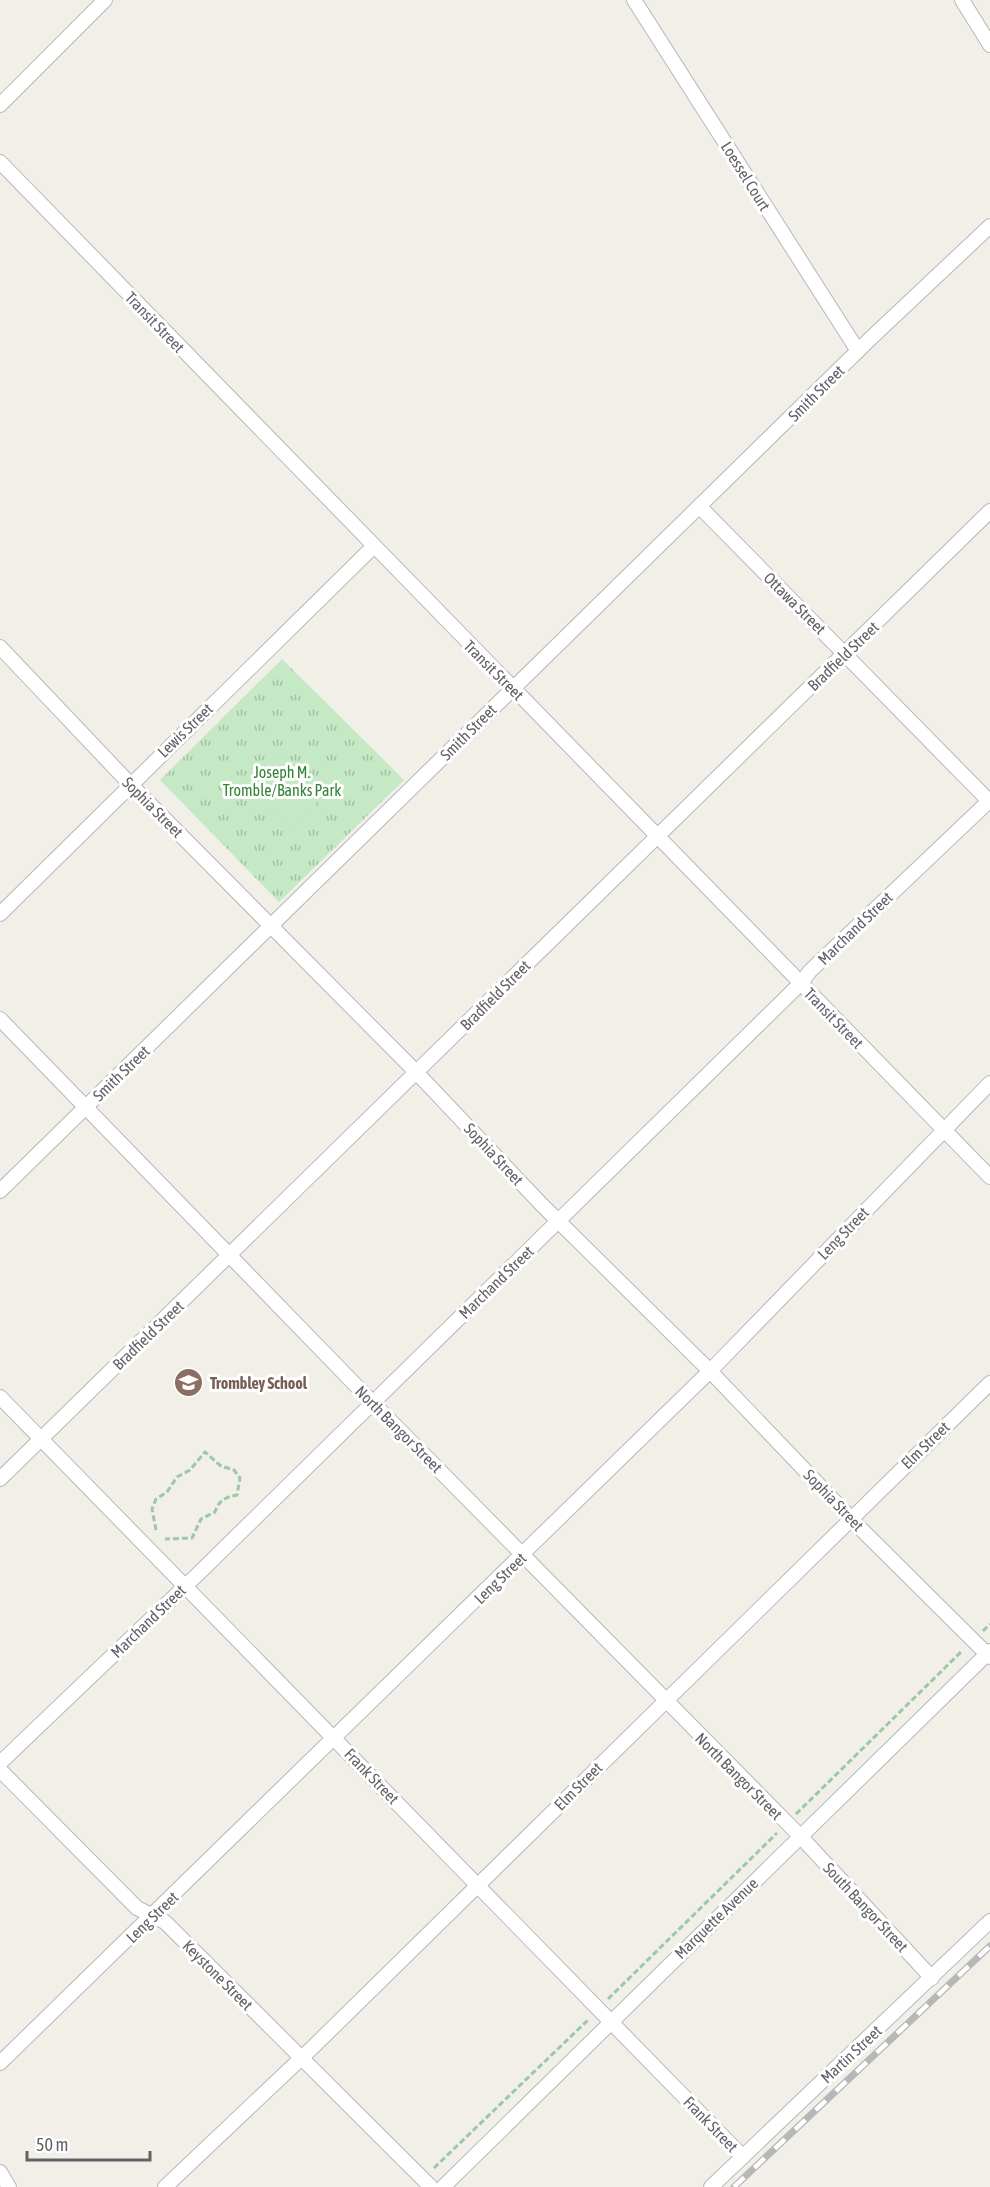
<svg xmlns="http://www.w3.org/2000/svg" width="990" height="2187" viewBox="0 0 990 2187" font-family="'Asap Condensed',sans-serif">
  <defs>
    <pattern id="grass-tufts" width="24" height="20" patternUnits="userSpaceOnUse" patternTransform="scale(1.5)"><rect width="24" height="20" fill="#c5e8c5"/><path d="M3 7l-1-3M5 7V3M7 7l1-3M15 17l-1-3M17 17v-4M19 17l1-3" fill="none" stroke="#a3c0a4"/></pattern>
  </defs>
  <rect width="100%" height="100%" fill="#f1efe8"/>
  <!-- grass -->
  <polygon fill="url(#grass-tufts)" points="282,659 404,780 279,902 160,780"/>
  <!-- pitch -->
  <polygon fill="#c5e8c5" points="274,750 320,800 290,829 242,779"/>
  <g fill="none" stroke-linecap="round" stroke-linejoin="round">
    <defs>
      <g id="street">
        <polyline points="634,0 858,351"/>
        <polyline points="962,0 990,45"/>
        <polyline points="0,105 105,0"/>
        <polyline points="0,162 990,1177"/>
        <polyline points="700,507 990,802"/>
        <polyline points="0,647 130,784 417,1073 542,1205 710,1371 863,1531 990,1657"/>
        <polyline points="0,914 373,547"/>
        <polyline points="0,1019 373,1403 800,1836 932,1978"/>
        <polyline points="0,1191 871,338 990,226"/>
        <polyline points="0,1397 743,2157"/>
        <polyline points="0,1479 990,511"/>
        <polyline points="0,1763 198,1574 801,983 810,971 990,800"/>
        <polyline points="0,1770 137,1908 165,1922 431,2187"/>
        <polyline points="0,2063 710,1371 990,1083"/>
        <polyline points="0,2172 9,2187"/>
        <polyline points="165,2187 312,2048 990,1383"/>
        <polyline points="443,2187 990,1651"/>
        <polyline points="711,2187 990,1921"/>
      </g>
    </defs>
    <!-- street casing -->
    <use href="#street" stroke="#b5b8bc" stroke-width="16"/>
    <!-- path -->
    <g stroke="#9cc7a9" stroke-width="3" stroke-dasharray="6 3" stroke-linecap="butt">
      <path d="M156 1530 152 1509 156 1499 167 1492 177 1477 190 1470 205 1452 221 1466 234 1470 240 1478 237 1495C225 1497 218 1501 215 1512L201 1519 192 1538 165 1539"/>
      <polyline points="983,1631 990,1624"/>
      <polyline points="796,1814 963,1650"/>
      <polyline points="608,1999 777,1833"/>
      <polyline points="434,2168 589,2019"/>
    </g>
    <!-- street -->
    <use href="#street" stroke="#fff" stroke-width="14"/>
    <defs>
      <polyline id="rail" points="734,2187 990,1946"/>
    </defs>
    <!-- rail casing -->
    <use href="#rail" stroke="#b6b7b8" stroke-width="7"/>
    <!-- rail -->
    <use href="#rail" stroke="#fff" stroke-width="4.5" stroke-dasharray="14" stroke-linecap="butt"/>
  </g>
  <!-- icons -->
  <defs>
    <symbol id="school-disc" viewBox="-11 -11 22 22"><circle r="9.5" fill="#8d6e63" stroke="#fff"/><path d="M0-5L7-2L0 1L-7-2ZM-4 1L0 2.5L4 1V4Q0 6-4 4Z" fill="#fff"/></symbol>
  </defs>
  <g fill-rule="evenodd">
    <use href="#school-disc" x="172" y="1366" width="33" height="33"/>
  </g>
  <g text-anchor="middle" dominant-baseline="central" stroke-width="6" stroke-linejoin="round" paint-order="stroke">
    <!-- street labels -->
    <g font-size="16" fill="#5f6368" stroke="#fff">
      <text transform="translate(746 176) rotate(58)">Loessel Court</text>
      <text transform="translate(155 322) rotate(46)">Transit Street</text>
      <text transform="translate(816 393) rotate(-45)">Smith Street</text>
      <text transform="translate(795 603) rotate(45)">Ottawa Street</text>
      <text transform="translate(843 656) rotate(-44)">Bradfield Street</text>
      <text transform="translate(494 670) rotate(45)">Transit Street</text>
      <text transform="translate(185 730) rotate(-44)">Lewis Street</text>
      <text transform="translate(468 732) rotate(-45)">Smith Street</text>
      <text transform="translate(153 807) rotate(45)">Sophia Street</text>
      <text transform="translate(855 928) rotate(-44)">Marchand Street</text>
      <text transform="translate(495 995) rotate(-45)">Bradfield Street</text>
      <text transform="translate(834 1018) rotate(46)">Transit Street</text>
      <text transform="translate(121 1073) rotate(-44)">Smith Street</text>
      <text transform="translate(494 1154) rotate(47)">Sophia Street</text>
      <text transform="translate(843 1233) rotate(-46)">Leng Street</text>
      <text transform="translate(496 1282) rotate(-44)">Marchand Street</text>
      <text transform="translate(148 1335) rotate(-44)">Bradfield Street</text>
      <text transform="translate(399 1429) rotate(45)">North Bangor Street</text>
      <text transform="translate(925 1445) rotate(-44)">Elm Street</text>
      <text transform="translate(834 1500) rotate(46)">Sophia Street</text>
      <text transform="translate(500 1578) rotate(-44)">Leng Street</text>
      <text transform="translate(148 1621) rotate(-44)">Marchand Street</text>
      <text transform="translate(372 1776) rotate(46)">Frank Street</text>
      <text transform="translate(739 1776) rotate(45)">North Bangor Street</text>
      <text transform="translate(578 1786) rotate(-45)">Elm Street</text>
      <text transform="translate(866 1907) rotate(47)">South Bangor Street</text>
      <text transform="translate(152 1917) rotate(-44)">Leng Street</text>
      <text transform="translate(716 1918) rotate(-44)">Marquette Avenue</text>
      <text transform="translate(218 1975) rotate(45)">Keystone Street</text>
      <text transform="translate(851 2054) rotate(-43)">Martin Street</text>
      <text transform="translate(711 2124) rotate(46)">Frank Street</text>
    </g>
    <!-- park labels -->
    <g font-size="16" fill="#348238" stroke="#fff">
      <text x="282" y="772">Joseph M.<tspan x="282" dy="18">Tromble/Banks Park</tspan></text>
    </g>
    <!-- education labels -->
    <g font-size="16" font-weight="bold" fill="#785e54" stroke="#fff" text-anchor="start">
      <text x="210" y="1383">Trombley School</text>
    </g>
  </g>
  <!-- scale -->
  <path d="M27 2151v9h123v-9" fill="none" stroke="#5f6368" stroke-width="3"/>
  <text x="36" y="2151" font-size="18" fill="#5f6368" stroke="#ffffff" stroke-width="4.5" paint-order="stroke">50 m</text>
</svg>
